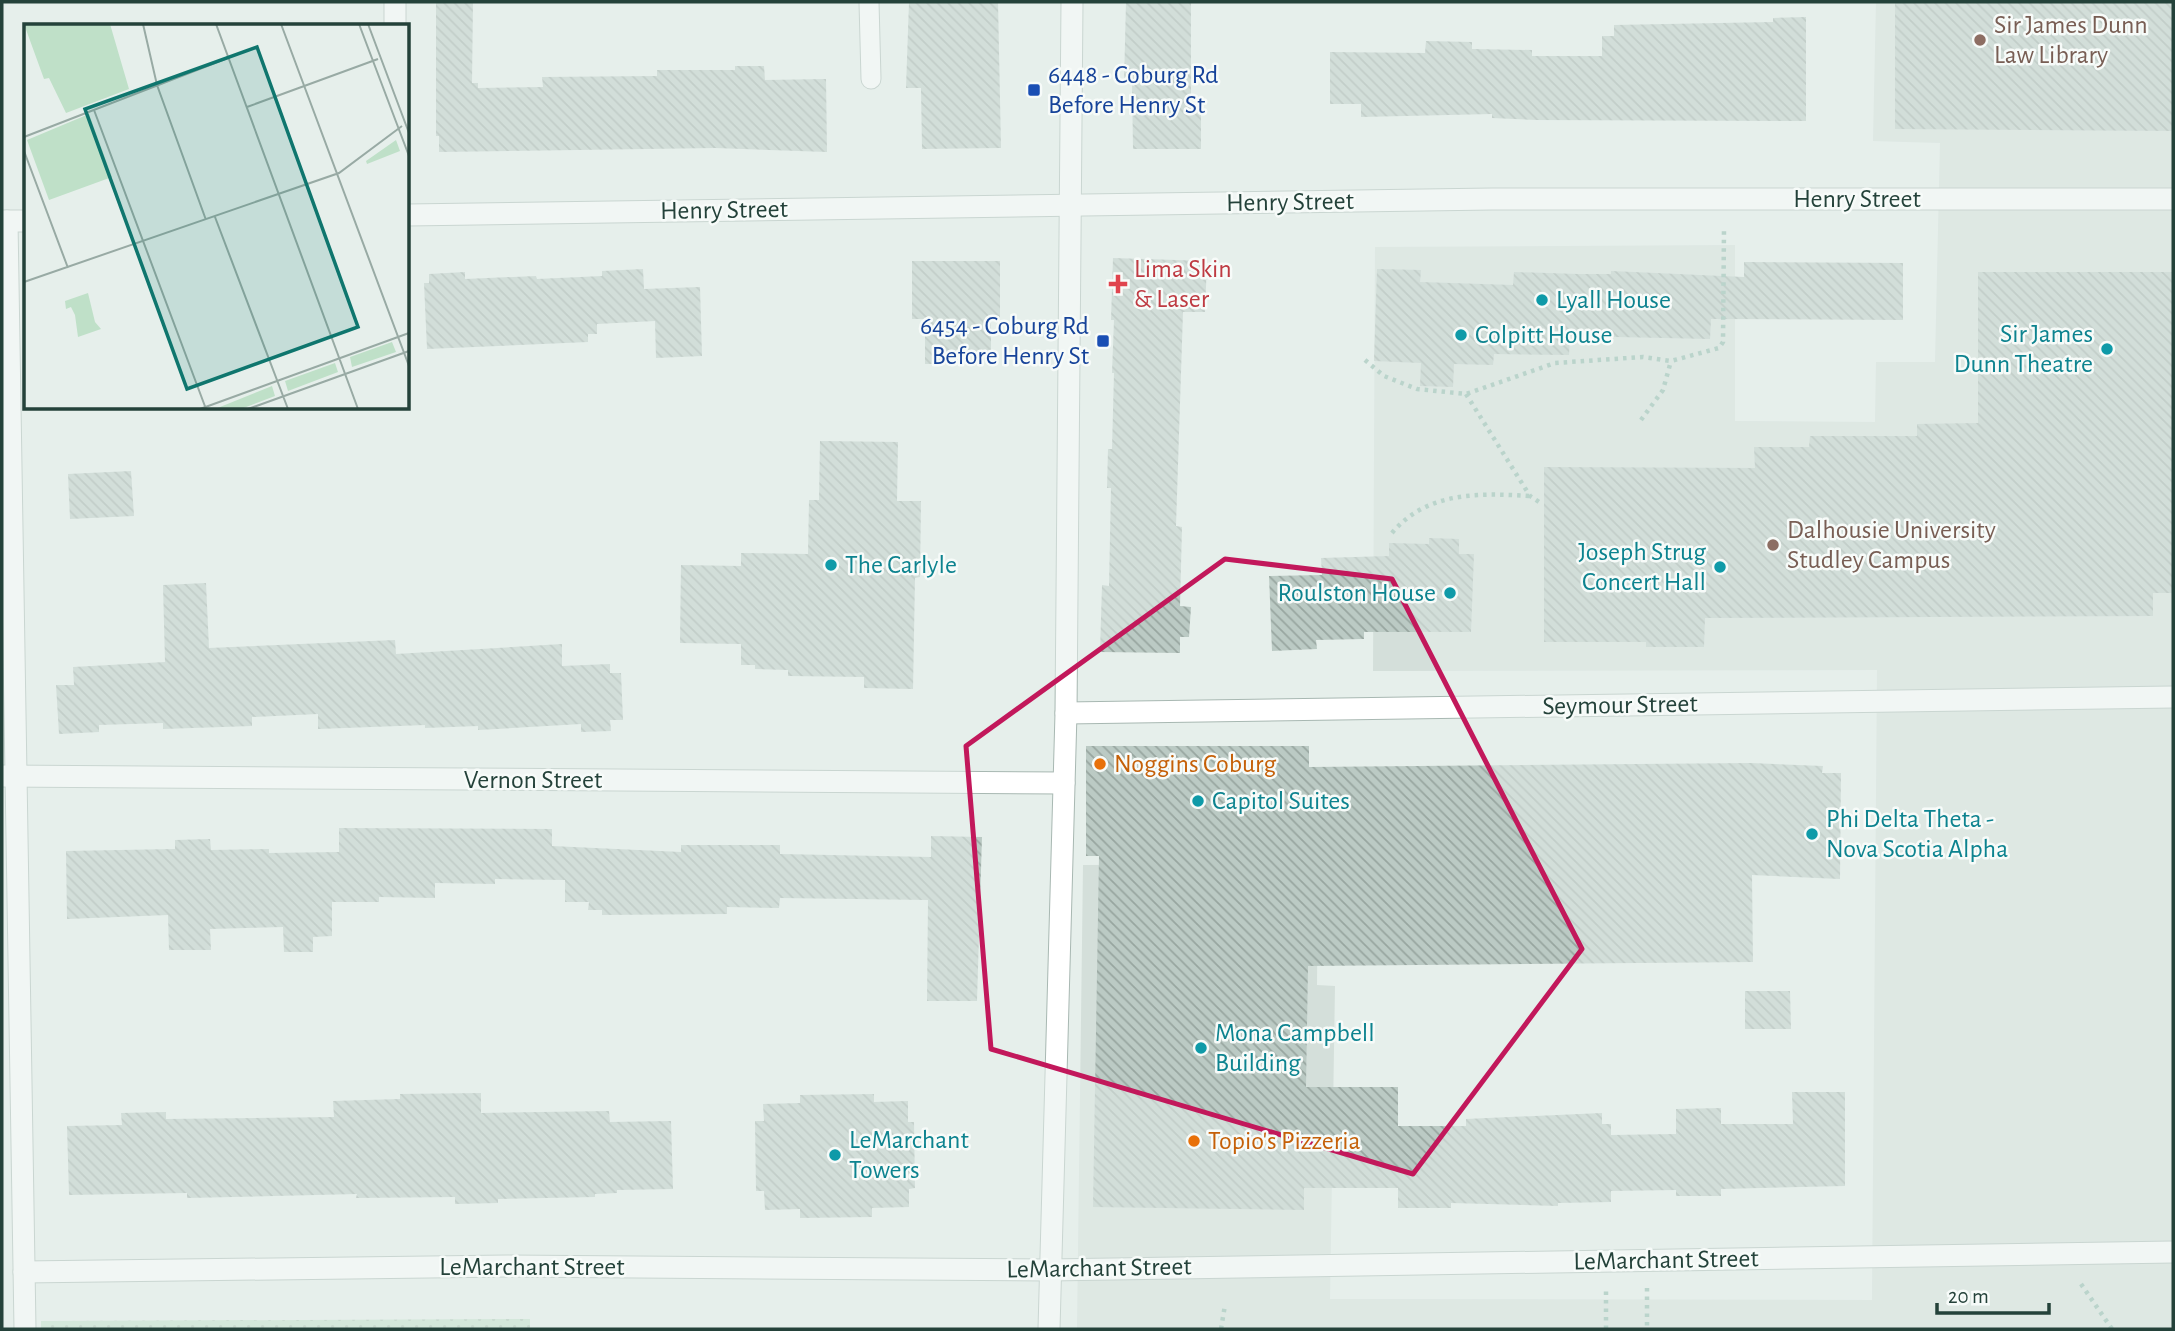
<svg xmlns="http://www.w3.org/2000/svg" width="2175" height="1331" viewBox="0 0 2175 1331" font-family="'Alegreya Sans',sans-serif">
  <defs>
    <pattern id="grass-dots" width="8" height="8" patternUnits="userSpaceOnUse" patternTransform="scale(1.75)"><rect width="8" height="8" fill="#bfe0c8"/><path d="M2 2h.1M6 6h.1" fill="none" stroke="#a4c1ad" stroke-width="1.8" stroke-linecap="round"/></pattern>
    <pattern id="building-back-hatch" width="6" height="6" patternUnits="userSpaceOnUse" patternTransform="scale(1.75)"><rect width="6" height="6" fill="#bbcac4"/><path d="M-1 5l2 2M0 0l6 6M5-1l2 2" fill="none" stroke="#98a6a0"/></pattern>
  </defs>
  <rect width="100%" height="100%" fill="#e6efeb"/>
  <!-- built -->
  <polygon fill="#d4dfda" points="1876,2 2173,2 2173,1329 1077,1329 1083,865 1318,864 1317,985 1335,986 1330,1299 1872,1300 1877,670 1373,671 1375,247 1735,245 1735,421 1875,422 1876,362 1935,362 1940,143 1873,141"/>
  <!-- grass -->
  <polygon fill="url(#grass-dots)" points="530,1319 530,1329 41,1329 41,1321"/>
  <!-- building -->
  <g fill="url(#building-back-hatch)">
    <polygon points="436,2 473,2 472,83 478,83 478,88 543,87 542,77 657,76 657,70 735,70 735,66 764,66 765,80 826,79 827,152 715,148 439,152 439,136 436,136"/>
    <polygon points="909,2 998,2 1001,148 922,149 921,88 906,88"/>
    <polygon points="1126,2 1191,2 1191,106 1201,106 1201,149 1133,149 1132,83 1124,83"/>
    <polygon points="1895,2 2173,2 2173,131 1895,129"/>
    <polygon points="1806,17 1806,121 1537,120 1492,118 1492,114 1361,117 1361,104 1330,104 1330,52 1425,53 1426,41 1472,42 1472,49 1532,50 1532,56 1602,56 1602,36 1614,36 1614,25 1773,22 1773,18"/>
    <polygon points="1113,258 1207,261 1205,312 1183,312 1176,526 1182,527 1180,606 1191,607 1189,637 1180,637 1180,653 1100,652 1102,585 1109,586 1111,488 1107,488 1108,449 1112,449 1114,373 1112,373 1114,320 1111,320"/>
    <polygon points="912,261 1000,261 1000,319 991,319 991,355 963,355 963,364 925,364 925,319 912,319"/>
    <polygon points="1744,262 1903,263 1903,320 1711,319 1710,339 1570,336 1569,355 1494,354 1493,365 1454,364 1453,387 1420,386 1421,363 1374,361 1377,269 1421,270 1420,282 1513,285 1514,272 1578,274 1611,274 1611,271 1744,277"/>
    <polygon points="643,269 644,289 700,287 702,356 656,358 655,321 597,324 597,334 588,334 588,342 427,349 424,283 429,283 429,274 465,272 465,279 536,276 537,279 602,276 602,271"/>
    <polygon points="1978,272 2173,272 2173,593 2153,593 2153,616 1705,618 1704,647 1646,647 1646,642 1544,642 1544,467 1755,468 1754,447 1809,447 1810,436 1917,436 1917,424 1978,423"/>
    <polygon points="820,441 898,442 897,501 921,501 920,577 915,578 913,689 864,688 864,677 788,676 788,670 755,669 755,665 741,665 741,644 680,643 681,565 741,566 741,553 808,554 809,500 819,500"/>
    <polygon points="131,471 134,516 70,519 68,474"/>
    <polygon points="1429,538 1459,539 1459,554 1474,554 1471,632 1364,632 1364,639 1316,640 1317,649 1272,651 1269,576 1322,575 1321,558 1389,556 1389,543 1429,544"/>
    <polygon points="206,583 209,648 395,640 396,654 562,644 562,666 610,664 610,673 621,673 623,720 610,720 611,731 581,732 581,724 478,730 478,726 425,728 425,725 318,729 318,714 252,717 252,726 163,729 163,723 99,725 99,732 59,734 56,685 74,685 73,667 165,662 163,585"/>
    <polygon points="1086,746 1309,746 1309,767 1751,763 1823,766 1822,773 1841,773 1840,879 1752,875 1753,962 1308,966 1306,1087 1398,1087 1398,1126 1466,1126 1466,1119 1602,1113 1602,1124 1611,1124 1611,1135 1676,1134 1676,1109 1721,1108 1721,1124 1793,1124 1792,1092 1845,1092 1845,1186 1721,1189 1721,1196 1676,1196 1676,1190 1611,1191 1611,1202 1558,1203 1558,1206 1451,1203 1451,1208 1398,1208 1398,1188 1304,1188 1304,1210 1093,1207 1099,856 1086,856"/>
    <polygon points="339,828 552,829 552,846 681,852 681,845 780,845 780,854 931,857 931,836 982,837 977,1001 927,1001 928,900 780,898 779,908 727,907 727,914 602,915 602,910 588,910 589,902 565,902 565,880 495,879 495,884 435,883 435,898 379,897 379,902 332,902 332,936 313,937 313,952 284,952 283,927 210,929 211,950 169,950 168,915 67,919 66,851 175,849 175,840 210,839 211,850 269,849 269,853 339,852"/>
    <polygon points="1745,991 1790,991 1791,1029 1745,1029"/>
    <polygon points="481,1093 481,1113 609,1111 610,1122 671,1121 673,1189 617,1190 617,1193 595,1194 595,1197 498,1199 498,1203 455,1204 455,1197 356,1198 357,1194 187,1198 187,1193 69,1195 67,1126 122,1125 121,1113 166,1112 166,1119 334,1117 333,1101 400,1099 400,1094"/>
    <polygon points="874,1094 874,1102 908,1101 908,1122 914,1122 915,1188 909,1189 909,1207 872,1208 872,1217 800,1218 800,1209 765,1210 764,1191 756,1191 755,1121 764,1121 763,1104 800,1103 800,1095"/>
  </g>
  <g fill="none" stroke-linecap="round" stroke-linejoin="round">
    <defs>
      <polyline id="service" points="869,2 871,79"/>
      <g id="minor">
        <polyline points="395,26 395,2"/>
        <polyline points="408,215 1492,199 2173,199"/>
        <polyline points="2,221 26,221"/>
        <polyline points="7,221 25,1329"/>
        <polyline points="1066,713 2173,697"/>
        <polyline points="2,776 1064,783"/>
        <polyline points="24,1272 507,1266 1050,1270 2173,1252"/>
      </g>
      <polyline id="tertiary" points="1049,1329 1066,713 1072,2"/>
    </defs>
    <!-- service casing -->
    <use href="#service" stroke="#a8b8b2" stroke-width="21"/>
    <!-- minor casing -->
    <use href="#minor" stroke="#a8b8b2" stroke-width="23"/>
    <!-- tertiary casing -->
    <use href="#tertiary" stroke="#a8b8b2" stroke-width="23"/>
    <!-- path -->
    <g stroke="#86b3a5" stroke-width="4.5" stroke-dasharray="3.5 5" stroke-linecap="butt">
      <polyline points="1365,360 1384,376 1417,389 1466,394 1555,363 1643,357 1671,361 1719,348 1723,342 1724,228"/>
      <polyline points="1466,394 1530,496 1542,504"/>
      <polyline points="1641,420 1663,390 1671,361"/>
      <path d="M1392 533C1427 491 1480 493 1530 496"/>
      <polyline points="2081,1284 2112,1329"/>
      <polyline points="1647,1288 1647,1329"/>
      <polyline points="1221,1329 1225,1305"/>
      <polyline points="1606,1329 1606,1289"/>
    </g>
    <!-- service -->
    <use href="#service" stroke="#fff" stroke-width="19"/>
    <!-- minor -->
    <use href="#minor" stroke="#fff" stroke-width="21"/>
    <!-- tertiary -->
    <use href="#tertiary" stroke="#fff" stroke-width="21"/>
  </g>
  <!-- marked area -->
  <path d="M0 0H2175V1331H0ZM1225 559 1392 579 1582 949 1413 1174 991 1049 966 746Z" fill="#e6efeb" fill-opacity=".55" fill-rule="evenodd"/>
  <path fill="none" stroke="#c2185b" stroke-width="5" stroke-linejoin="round" d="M1225 559 1392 579 1582 949 1413 1174 991 1049 966 746Z"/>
  <!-- markers -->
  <g fill="#8d6e63" stroke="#f7fbf9" stroke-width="2.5">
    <circle cx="1980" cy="40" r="7"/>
    <circle cx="1773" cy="545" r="7"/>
  </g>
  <g fill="#1a4fb4" stroke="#f7fbf9" stroke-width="2.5">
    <rect x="1027" y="83" width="14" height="14" rx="3.5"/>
    <rect x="1096" y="334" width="14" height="14" rx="3.5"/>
  </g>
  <path fill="#e0444e" stroke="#f7fbf9" stroke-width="2.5" d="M1114.5 273.5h7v7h7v7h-7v7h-7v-7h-7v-7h7z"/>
  <g fill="#0f9aa8" stroke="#f7fbf9" stroke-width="2.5">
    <circle cx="1542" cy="300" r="7"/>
    <circle cx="1461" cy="335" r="7"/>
    <circle cx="2107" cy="349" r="7"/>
    <circle cx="831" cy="565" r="7"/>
    <circle cx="1720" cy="567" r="7"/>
    <circle cx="1450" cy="593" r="7"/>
    <circle cx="1198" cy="801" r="7"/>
    <circle cx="1812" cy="834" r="7"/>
    <circle cx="1201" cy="1048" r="7"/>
    <circle cx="835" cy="1155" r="7"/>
  </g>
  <g fill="#e8710a" stroke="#f7fbf9" stroke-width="2.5">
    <circle cx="1100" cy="764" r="7"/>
    <circle cx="1194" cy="1141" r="7"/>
  </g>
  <g text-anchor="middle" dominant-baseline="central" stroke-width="5" stroke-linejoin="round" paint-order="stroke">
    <!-- education labels -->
    <g font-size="26" fill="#785e54" stroke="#f7fbf9" text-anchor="start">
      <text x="1994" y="25">Sir James Dunn<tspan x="1994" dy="30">Law Library</tspan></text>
      <text x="1787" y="530">Dalhousie University<tspan x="1787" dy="30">Studley Campus</tspan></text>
    </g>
    <!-- transit labels -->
    <g font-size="26" fill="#164399" stroke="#f7fbf9" text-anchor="start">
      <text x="1048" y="75">6448 - Coburg Rd<tspan x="1048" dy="30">Before Henry St</tspan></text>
      <text x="1089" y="326" text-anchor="end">6454 - Coburg Rd<tspan x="1089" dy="30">Before Henry St</tspan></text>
    </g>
    <!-- street labels -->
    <g font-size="26" fill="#24423a" stroke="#f7fbf9">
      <text x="1857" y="199">Henry Street</text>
      <text transform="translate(1290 202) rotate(-1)">Henry Street</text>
      <text transform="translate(724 210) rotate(-1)">Henry Street</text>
      <text transform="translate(1620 705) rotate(-1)">Seymour Street</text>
      <text x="533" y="780">Vernon Street</text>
      <text transform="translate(1666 1260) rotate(-1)">LeMarchant Street</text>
      <text x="532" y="1267">LeMarchant Street</text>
      <text transform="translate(1099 1268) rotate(-1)">LeMarchant Street</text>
    </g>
    <!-- health labels -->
    <g font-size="26" fill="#be3a42" stroke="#f7fbf9" text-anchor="start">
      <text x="1134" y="269">Lima Skin<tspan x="1134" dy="30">&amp; Laser</tspan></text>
    </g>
    <!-- culture labels -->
    <g font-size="26" fill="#0d838f" stroke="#f7fbf9" text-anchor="start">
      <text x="1556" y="300">Lyall House</text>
      <text x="2093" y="334" text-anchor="end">Sir James<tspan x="2093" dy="30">Dunn Theatre</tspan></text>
      <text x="1475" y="335">Colpitt House</text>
      <text x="1706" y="552" text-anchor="end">Joseph Strug<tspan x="1706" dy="30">Concert Hall</tspan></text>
      <text x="845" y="565">The Carlyle</text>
      <text x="1436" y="593" text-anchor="end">Roulston House</text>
      <text x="1212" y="801">Capitol Suites</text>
      <text x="1826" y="819">Phi Delta Theta -<tspan x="1826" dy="30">Nova Scotia Alpha</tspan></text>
      <text x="1215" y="1033">Mona Campbell<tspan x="1215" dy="30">Building</tspan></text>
      <text x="849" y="1140">LeMarchant<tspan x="849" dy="30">Towers</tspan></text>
    </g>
    <!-- food labels -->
    <g font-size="26" fill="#c56008" stroke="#f7fbf9" text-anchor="start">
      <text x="1114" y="764">Noggins Coburg</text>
      <text x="1208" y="1141">Topio's Pizzeria</text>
    </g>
  </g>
  <!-- overview -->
  <g transform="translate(24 24)">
    <rect width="385" height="385" fill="#e6efeb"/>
    <path d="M86 0 105 65 42 89 25 54 20 55 0 0ZM65 90 88 153 25 176 3 116ZM372 116 376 127 343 140 342 137ZM64 269 71 298 77 305 54 313 51 291 47 283 42 285 41 277ZM368 318 372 328 328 343 326 333ZM311 339 314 348 264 367 261 357ZM248 362 251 372 217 385H191Z" fill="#bfe0c8"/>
    <path fill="none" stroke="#98aaa4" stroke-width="2" d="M119 0 133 61 182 196M192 0 334 385M257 0 385 342M335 0 385 132M344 0 385 109M223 83 354 35M70 86 182 385M0 113 204 34M0 127 44 244M191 193 264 385M0 258 315 149 378 102M176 385 385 309M224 385 385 327"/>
    <path fill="#0f766e" fill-opacity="0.15" stroke="#0f766e" stroke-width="3.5" d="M233 23 334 303 163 365 61 85Z"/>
    <rect width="385" height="385" fill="none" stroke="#24423a" stroke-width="3.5"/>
  </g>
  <!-- border -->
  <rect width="2175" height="1331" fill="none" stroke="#24423a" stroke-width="7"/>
  <!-- scale -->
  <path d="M1937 1303v10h112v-10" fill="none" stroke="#24423a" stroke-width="3.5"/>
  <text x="1948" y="1303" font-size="21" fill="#24423a" stroke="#f7fbf9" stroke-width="5" paint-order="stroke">20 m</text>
</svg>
